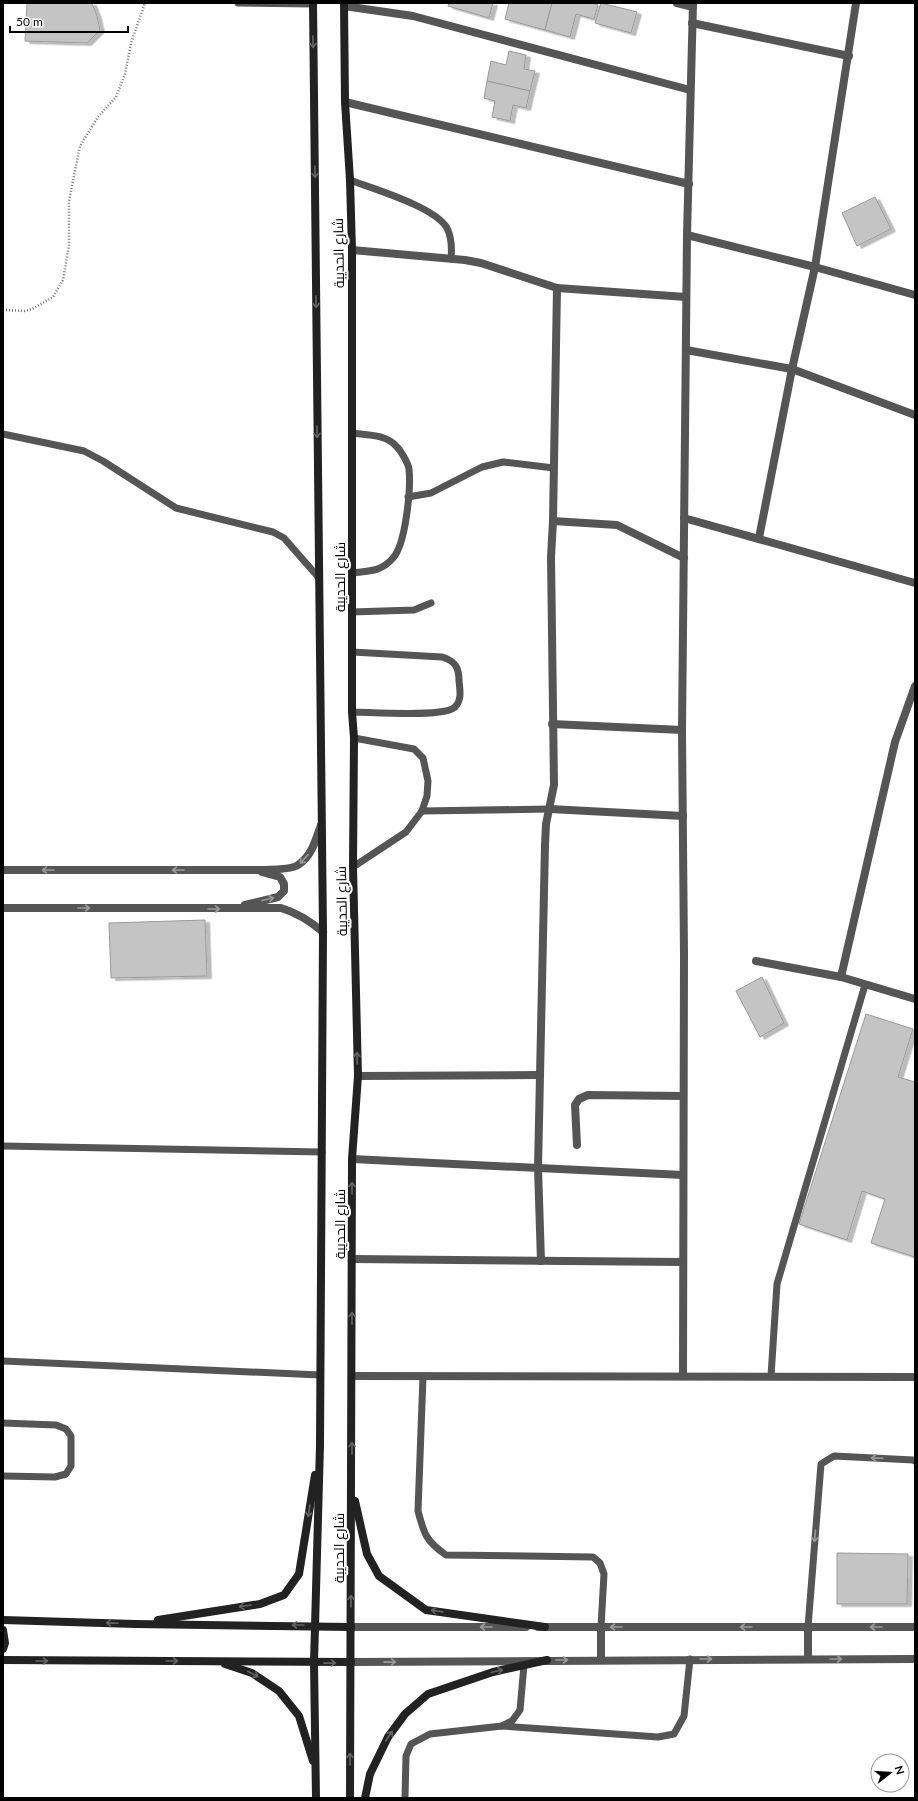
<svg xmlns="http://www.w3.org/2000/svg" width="918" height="1801" viewBox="0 0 918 1801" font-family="Lato,Cairo,sans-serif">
  <defs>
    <filter id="shadow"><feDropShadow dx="4.5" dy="2.5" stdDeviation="0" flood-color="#0004"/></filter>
  </defs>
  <rect width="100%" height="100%" fill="#fff"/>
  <!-- building -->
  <g fill="#c4c4c4" stroke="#999" filter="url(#shadow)">
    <polygon points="27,3 92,3 97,16 100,30 87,43 25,41"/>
    <polygon points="449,3 493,3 489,18 448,6"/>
    <polygon points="509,3 552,3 545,30 505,19"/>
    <polygon points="552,3 591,3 598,5 594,19 576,14 570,37 545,30"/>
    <polygon points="601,3 637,12 631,33 595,23"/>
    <polygon points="509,51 526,55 524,69 535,71 530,91 487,81 491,61 506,65"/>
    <polygon points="487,81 530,91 526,108 513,105 510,121 492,117 495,101 484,98"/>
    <polygon points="875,197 891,229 857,246 842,213"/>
    <polygon points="205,920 207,976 111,978 109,923"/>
    <polygon points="762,977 784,1023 760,1037 736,991"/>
    <polygon points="866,1014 913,1029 898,1077 915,1082 915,1257 871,1243 885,1199 862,1191 847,1240 799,1224"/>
    <polygon points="837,1553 908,1554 907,1604 837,1604"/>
  </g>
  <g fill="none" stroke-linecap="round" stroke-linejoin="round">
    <!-- path -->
    <polyline stroke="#777" stroke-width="2.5" stroke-dasharray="1 2" stroke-linecap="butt" points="3,310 24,311 32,309 53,297 63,280 69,245 69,201 80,146 98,117 116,97 125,74 131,43 145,3"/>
    <!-- service -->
    <g stroke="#555" stroke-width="7">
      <polyline points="238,3 313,4"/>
      <path d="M350 180C374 189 435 207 447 228 452 238 452 248 451 259"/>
      <path d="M352 433C367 435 386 434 397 447 401 451 408 463 409 469 411 487 406 544 393 558 381 572 369 571 352 573"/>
      <polyline points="3,434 84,451 103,461 176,508 273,532 284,538 319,578"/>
      <polyline points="408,497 431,493 482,467 503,462 554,468"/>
      <polyline points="352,612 414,610 431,603"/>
      <path d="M352 652 442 657C455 661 459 667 459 681 460 690 462 700 455 707 444 718 370 712 352 712"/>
      <polyline points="422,811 550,809"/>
      <polyline points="353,867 406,832 422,811 427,796 428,781 423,758 414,749 354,738"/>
      <polyline points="3,1146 322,1152"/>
      <polyline points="3,1361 320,1375"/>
      <path d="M423 1376 418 1511C424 1534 426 1541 446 1555L593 1557 600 1563 604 1574 601 1627"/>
      <polyline points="771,1376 777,1284 865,985"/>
      <polyline points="3,1423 56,1425 66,1429 71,1436 71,1466 66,1474 55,1477 3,1476"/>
      <polyline points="808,1627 821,1464 834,1456 913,1460 915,1461"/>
      <polyline points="502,1726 658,1737 674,1734 684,1716 690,1659"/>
      <polyline points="405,1798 406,1756 411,1744 430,1734 502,1726 512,1721 520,1710 524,1665"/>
    </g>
    <!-- pedestrian -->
    <polyline stroke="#555" stroke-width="8" points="686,350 792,369"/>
    <!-- minor -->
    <g stroke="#555" stroke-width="8">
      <polyline points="677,3 693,7"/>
      <polyline points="344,6 413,16 690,90"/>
      <polyline points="692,23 849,56"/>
      <polyline points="345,102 689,184"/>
      <polyline points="687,235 815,267 915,295"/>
      <polyline points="352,250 465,260 481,263 557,288 686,297"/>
      <polyline points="792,369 915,415"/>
      <polyline points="553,521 617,525 684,558"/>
      <polyline points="759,538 792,369 815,267 856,3"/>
      <polyline points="552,724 682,730"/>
      <polyline points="550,809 683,816"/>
      <polyline points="756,961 841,977 915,999"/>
      <polyline points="841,977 895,742 915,686"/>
      <polyline points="358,1076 540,1075"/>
      <polyline points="577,1145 575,1105 579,1099 588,1095 683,1096"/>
      <polyline points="352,1159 683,1175"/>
      <polyline points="352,1259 683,1262"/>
      <polyline points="541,1261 538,1168 545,845 546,824 554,785 551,557 553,521 557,288"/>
      <polyline points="351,1627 526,1627"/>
      <polyline points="538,1627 915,1627"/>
      <polyline points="601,1627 601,1660"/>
      <polyline points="808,1627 808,1659"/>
      <polyline points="351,1662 915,1659"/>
    </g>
    <!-- tertiary -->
    <g stroke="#555" stroke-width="8">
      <polyline points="684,518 915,583"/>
      <path d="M3 870H252C261 870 292 870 298 865 312 856 316 839 321 825"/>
      <polyline points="245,905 278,897 284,891 284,884 280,877 262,872"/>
      <path d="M3 908H281C298 913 310 921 323 932"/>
      <polyline points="352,1376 915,1377"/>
      <polyline points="683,1376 684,955 682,730 687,235 693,3"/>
    </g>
    <!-- secondary -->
    <g stroke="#222" stroke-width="8">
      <polyline points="313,3 323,932 320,1445 314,1663 316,1798"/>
      <polyline points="344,3 345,102 350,180 352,250 352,712 354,738 353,867 358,1076 352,1159 350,1798"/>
      <polyline points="355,1501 367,1554 379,1576 426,1610 545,1627"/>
      <polyline points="3,1620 135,1624 351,1627"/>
      <polyline points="158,1620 260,1604 284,1595 299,1574 315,1475"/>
      <polyline points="3,1630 5,1643 3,1649"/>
      <polyline points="3,1660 351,1662"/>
      <polyline points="225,1664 252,1673 279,1691 299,1716 313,1761"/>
      <polyline points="365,1798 370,1774 388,1737 405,1714 428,1694 493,1672 547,1660"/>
    </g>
  </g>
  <!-- one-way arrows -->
  <defs><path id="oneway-shaft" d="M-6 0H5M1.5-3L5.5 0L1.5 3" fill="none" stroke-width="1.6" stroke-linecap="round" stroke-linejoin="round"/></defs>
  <g stroke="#646464">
    <use href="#oneway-shaft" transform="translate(313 42) rotate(89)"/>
    <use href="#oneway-shaft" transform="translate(315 172) rotate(89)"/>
    <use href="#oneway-shaft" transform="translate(316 302) rotate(89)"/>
    <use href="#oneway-shaft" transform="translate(317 432) rotate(89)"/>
    <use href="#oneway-shaft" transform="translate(357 1058) rotate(-91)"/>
    <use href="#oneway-shaft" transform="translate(352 1188) rotate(-90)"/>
    <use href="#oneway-shaft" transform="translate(352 1318) rotate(-90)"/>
    <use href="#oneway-shaft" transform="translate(352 1448) rotate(-90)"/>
    <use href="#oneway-shaft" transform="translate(309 1511) rotate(99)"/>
    <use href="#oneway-shaft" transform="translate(351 1601) rotate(-90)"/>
    <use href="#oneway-shaft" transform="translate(245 1606) rotate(171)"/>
    <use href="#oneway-shaft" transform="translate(437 1611) rotate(-172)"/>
    <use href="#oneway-shaft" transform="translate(112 1623) rotate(-178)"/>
    <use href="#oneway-shaft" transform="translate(298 1625) rotate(-180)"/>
    <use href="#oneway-shaft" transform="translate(42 1661)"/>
    <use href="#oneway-shaft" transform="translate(172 1661)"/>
    <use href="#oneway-shaft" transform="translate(330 1663) rotate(-1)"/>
    <use href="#oneway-shaft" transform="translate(497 1671) rotate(-14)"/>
    <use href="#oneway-shaft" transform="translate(253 1674) rotate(27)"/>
    <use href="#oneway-shaft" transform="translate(389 1736) rotate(-57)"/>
    <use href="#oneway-shaft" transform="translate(350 1759) rotate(-90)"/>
  </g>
  <g stroke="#999">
    <use href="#oneway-shaft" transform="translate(304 859) rotate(133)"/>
    <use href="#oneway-shaft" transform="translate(48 870) rotate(-180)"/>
    <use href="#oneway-shaft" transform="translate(178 870) rotate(-180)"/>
    <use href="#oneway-shaft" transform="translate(268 899) rotate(-14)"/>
    <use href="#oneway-shaft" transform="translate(84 908)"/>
    <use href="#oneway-shaft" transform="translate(214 909)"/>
    <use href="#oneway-shaft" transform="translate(877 1458) rotate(-178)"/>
    <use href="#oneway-shaft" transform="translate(815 1536) rotate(95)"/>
    <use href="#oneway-shaft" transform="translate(486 1627) rotate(-180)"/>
    <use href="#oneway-shaft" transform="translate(616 1627) rotate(-180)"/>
    <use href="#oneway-shaft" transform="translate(746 1627) rotate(-180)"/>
    <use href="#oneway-shaft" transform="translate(876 1627) rotate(180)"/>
    <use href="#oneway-shaft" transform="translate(706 1659)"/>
    <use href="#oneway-shaft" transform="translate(836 1659)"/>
    <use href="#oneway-shaft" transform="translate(562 1660)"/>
    <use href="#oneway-shaft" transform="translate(390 1662) rotate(-1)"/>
  </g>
  <g text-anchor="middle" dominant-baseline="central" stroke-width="4" stroke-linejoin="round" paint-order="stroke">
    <!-- street labels -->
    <g font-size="14" fill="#000" stroke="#fff">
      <text transform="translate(338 253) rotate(-91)">شارع الحديبة</text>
      <text transform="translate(339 577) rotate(-90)">شارع الحديبة</text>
      <text transform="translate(341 901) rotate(-91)">شارع الحديبة</text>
      <text transform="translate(339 1224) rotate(-90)">شارع الحديبة</text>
      <text transform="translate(338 1548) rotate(-90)">شارع الحديبة</text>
    </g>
  </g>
  <!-- border -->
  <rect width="918" height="1801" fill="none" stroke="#000000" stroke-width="8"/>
  <!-- north arrow -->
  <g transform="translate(890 1773) rotate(73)"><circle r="19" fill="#ffffff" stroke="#999999"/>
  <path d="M0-3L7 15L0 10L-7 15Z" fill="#000000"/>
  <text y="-6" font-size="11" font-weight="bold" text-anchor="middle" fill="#000000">N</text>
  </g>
  <!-- scale -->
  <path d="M10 26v6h118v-6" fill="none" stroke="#000000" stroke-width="2"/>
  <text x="16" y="26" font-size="12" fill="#000000" stroke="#ffffff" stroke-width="3" paint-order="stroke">50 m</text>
</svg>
